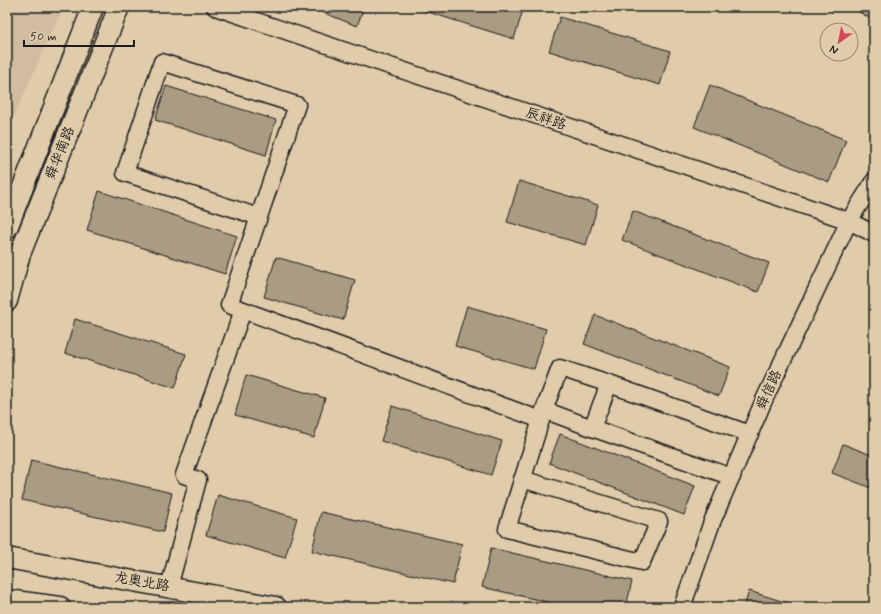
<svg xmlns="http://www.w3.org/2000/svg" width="881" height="614" viewBox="0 0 881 614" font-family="Mynerve,'LXGW WenKai TC',sans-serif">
  <rect width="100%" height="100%" fill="#e0ccab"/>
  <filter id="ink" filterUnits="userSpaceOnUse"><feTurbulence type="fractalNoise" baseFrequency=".025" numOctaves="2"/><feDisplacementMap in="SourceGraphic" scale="8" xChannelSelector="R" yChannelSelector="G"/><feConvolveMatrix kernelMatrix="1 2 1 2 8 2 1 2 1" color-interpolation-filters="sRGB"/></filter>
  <g filter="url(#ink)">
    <!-- built -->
    <polygon fill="#d0bd9f" points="7,7 63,7 7,132"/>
    <!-- building -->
    <g fill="#aa9b83" stroke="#1c1c1c">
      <polygon points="309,7 364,7 357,26"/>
      <polygon points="412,7 524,7 514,39"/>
      <polygon points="851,7 874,7 874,21"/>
      <polygon points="560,17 670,51 660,85 549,51"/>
      <polygon points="710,85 846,140 829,182 694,127"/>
      <polygon points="166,86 276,120 266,155 155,120"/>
      <polygon points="519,181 598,205 586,245 507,222"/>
      <polygon points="99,191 237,236 225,274 87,230"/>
      <polygon points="633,211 769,263 758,292 622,240"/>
      <polygon points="276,257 355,280 343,320 264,297"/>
      <polygon points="467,306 546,329 534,369 455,346"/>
      <polygon points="595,315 730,367 719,396 584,344"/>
      <polygon points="75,319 186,354 175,388 65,353"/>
      <polygon points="246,375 325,398 314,438 235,415"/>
      <polygon points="392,406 502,441 491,475 381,441"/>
      <polygon points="560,434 695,486 684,515 549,463"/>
      <polygon points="843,444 874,456 874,489 832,473"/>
      <polygon points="31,460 172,493 163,532 22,500"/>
      <polygon points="218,495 297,518 285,558 206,535"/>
      <polygon points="321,512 462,544 453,584 312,551"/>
      <polygon points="491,548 632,581 626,607 569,607 482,587"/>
      <polygon points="749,591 801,607 744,607"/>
    </g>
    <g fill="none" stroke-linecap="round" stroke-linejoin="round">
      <defs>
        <g id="minor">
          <polyline points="215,7 849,221 874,234"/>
          <polyline points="243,310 229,305 297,105 162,62 125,173 259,217"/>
          <polyline points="592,428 544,410 560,368 609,384"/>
          <polyline points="732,477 592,428 609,384 750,434"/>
          <polyline points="522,479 659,521 642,562 507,529 544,410"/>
          <polyline points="169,587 198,480 184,475 243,310 541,420"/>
          <polyline points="682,607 712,522 764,400 849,221 874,181"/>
        </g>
        <g id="major">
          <polyline points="7,228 93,7"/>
          <polyline points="7,301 20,254 119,7"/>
          <polyline points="7,558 276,607"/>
          <polyline points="7,600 60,607"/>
        </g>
      </defs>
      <!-- minor casing -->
      <use href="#minor" stroke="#1c1c1c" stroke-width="19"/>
      <!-- major casing -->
      <use href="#major" stroke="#1c1c1c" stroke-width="23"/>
      <!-- minor -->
      <use href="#minor" stroke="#e0ccab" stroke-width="16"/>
      <!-- major -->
      <use href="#major" stroke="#e0ccab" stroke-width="20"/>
    </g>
  </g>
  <g text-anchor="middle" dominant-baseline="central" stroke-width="4" stroke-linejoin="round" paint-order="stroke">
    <!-- street labels -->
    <g font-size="14" fill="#1c1c1c" stroke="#e0ccab">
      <text transform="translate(546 119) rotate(19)">辰祥路</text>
      <text transform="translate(60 153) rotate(-68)">舜华南路</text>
      <text transform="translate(769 390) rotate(-65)">舜信路</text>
      <text transform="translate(142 582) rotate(10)">龙奥北路</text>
    </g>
  </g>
  <!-- margin -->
  <rect width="881" height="614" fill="none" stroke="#e0ccab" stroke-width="24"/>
  <rect x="12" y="12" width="857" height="590" fill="none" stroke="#1c1c1c" stroke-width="1.5" filter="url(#ink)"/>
  <!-- north arrow -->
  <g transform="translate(839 42) rotate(213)"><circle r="19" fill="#e0ccab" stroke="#928672"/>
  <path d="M0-3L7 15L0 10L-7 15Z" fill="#d1495b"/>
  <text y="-6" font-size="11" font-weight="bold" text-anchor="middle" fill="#1c1c1c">N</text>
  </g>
  <!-- scale -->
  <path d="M24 40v6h110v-6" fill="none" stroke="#1c1c1c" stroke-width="2"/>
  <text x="30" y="40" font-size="12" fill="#1c1c1c" stroke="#e0ccab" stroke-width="3" paint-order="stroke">50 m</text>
</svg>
